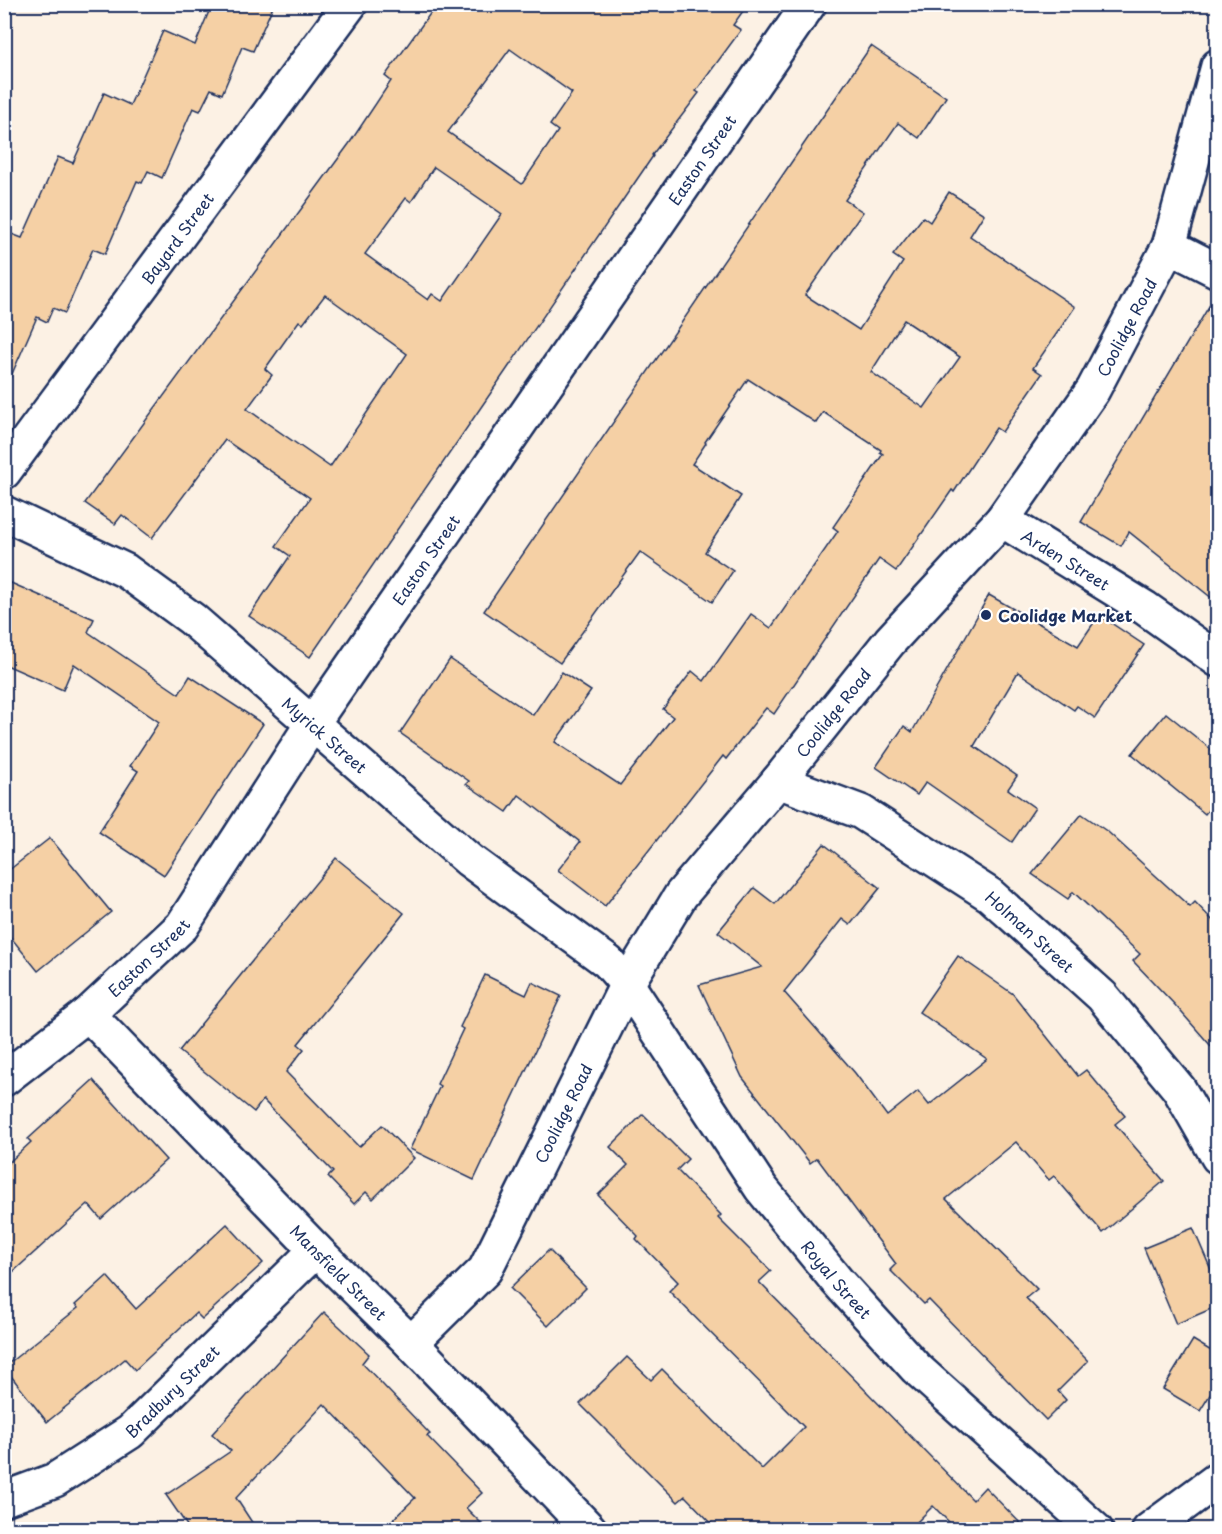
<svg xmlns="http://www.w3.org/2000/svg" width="1222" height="1534" font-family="'Playpen Sans',sans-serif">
	<rect width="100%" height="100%" fill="#fcf1e4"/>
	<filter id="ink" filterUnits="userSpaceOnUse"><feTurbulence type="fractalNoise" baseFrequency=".0167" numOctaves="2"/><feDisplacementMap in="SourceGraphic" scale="12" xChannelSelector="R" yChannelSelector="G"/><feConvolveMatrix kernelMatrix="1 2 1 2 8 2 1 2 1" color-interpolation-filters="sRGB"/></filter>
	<g filter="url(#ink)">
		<g fill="#f5d0a5" stroke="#1b2f5e" stroke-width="1.5" fill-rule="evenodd">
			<path d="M 212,4 L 274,4 L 253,51 L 242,47 L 222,94 L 211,89 L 200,111 L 193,108 L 162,178 L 148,171 L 142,183 L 137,181 L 105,254 L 93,249 L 65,313 L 53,308 L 47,322 L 37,317 L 4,392 L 4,231 L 22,238 L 58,157 L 73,163 L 104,93 L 130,105 L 163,31 L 195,45 Z"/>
			<path d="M 437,4 L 748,4 L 733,25 L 741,30 L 696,91 L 699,93 L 652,155 L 653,156 L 310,657 L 249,616 L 290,556 L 276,546 L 310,498 L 225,440 L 152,538 L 122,515 L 115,524 L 85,503 L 349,144 L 391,81 L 385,76 ZM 510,49 L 572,93 L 550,125 L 558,131 L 522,184 L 448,132 ZM 434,167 L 502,214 L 442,301 L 432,294 L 428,300 L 365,254 L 406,198 L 411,202 ZM 325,295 L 407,354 L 330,467 L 247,409 L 272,375 L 265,369 L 299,321 L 303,324 Z"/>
			<path d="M 871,46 L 946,97 L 919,138 L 898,123 L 845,200 L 863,212 L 805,295 L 859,330 L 903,262 L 893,255 L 923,217 L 930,222 L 949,192 L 984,214 L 970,236 L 1075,307 L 1033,368 L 1042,374 L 1002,432 L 996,428 L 954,492 L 952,490 L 896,571 L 879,559 L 774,714 L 766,708 L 726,759 L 723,756 L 605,906 L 558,870 L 580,842 L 519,795 L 507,812 L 466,784 L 469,781 L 400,733 L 450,659 L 533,715 L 562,672 L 591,691 L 555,742 L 620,785 L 673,717 L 663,709 L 692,671 L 704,681 L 751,614 L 771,628 L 838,531 L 833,527 L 883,454 L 880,452 L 881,450 L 823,412 L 816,423 L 748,379 L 705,442 L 706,443 L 692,464 L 741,496 L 705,552 L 733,571 L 712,602 L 640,552 L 560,663 L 484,611 ZM 904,320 L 960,357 L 924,408 L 871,372 Z"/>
			<path d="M 1218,291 L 1218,603 L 1129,532 L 1121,546 L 1081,522 Z"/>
			<path d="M 4,580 L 94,619 L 88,632 L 179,694 L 190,676 L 263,724 L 164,875 L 99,832 L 138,771 L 130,766 L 159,722 L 74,664 L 63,690 L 4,664 Z"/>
			<path d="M 989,595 L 1078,646 L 1099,615 L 1144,645 L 1095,718 L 1077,706 L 1074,710 L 1018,672 L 974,746 L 1017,776 L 1008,789 L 1035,808 L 1012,842 L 926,782 L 917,795 L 876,767 L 904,726 L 912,732 Z"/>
			<path d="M 1166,713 L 1218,755 L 1218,798 L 1205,814 L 1132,754 Z"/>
			<path d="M 1082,814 L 1108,832 L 1190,907 L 1195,902 L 1218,926 L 1218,1054 L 1175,1005 L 1133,961 L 1140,954 L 1073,892 L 1068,899 L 1032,874 Z"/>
			<path d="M 50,838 L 111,912 L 38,971 L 4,929 L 4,874 Z"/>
			<path d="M 824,844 L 880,888 L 850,925 L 842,919 L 784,992 L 855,1073 L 887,1116 L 918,1091 L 929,1105 L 987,1059 L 919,1012 L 958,956 L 1013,994 L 1078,1076 L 1086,1070 L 1125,1116 L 1115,1124 L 1164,1181 L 1103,1233 L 1054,1176 L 1049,1180 L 1016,1142 L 946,1199 L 1037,1289 L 1026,1298 L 1088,1361 L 1058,1391 L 1066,1400 L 1046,1420 L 929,1300 L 924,1304 L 890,1270 L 896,1264 L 817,1158 L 810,1163 L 742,1077 L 699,985 L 762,967 L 718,932 L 754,888 L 775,904 Z"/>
			<path d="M 336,858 L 404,913 L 298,1044 L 304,1049 L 286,1072 L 359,1147 L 382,1125 L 414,1158 L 373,1199 L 366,1192 L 354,1204 L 328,1177 L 333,1172 L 263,1100 L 254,1112 L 179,1051 Z"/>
			<path d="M 485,975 L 526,995 L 532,982 L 561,996 L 474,1180 L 410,1149 L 440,1086 L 437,1084 L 463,1029 L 460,1027 Z"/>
			<path d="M 93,1080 L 166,1160 L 101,1219 L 88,1204 L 4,1280 L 4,1167 L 31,1142 L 28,1139 Z"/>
			<path d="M 643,1114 L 688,1159 L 677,1170 L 721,1215 L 718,1218 L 771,1271 L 759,1282 L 973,1500 L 985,1487 L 1027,1530 L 943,1530 L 950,1523 L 933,1506 L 909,1530 L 718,1530 L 685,1496 L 678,1502 L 580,1404 L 627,1357 L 651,1380 L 662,1369 L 762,1469 L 804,1427 L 669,1291 L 678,1282 L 636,1239 L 638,1236 L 598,1195 L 628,1165 L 610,1147 Z"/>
			<path d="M 227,1224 L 263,1263 L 202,1319 L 196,1313 L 135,1370 L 125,1359 L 47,1422 L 4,1367 L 78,1308 L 75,1305 L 107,1276 L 136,1309 Z"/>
			<path d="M 1193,1228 L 1218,1286 L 1218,1306 L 1176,1324 L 1144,1248 Z"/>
			<path d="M 549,1250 L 586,1288 L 548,1326 L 510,1288 Z"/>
			<path d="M 324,1312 L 369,1354 L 362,1363 L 430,1434 L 427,1436 L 482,1493 L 466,1508 L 488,1530 L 382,1530 L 415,1498 L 324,1404 L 236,1498 L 257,1530 L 190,1530 L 166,1495 L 231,1451 L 212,1434 Z"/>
			<path d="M 1193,1340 L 1218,1355 L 1218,1382 L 1200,1411 L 1163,1389 Z"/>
		</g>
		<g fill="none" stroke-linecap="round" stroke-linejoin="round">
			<g stroke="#1b2f5e" stroke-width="38">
				<g id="minor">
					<path d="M 1169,246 L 1218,271"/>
					<path id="s1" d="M 4,472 L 350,4"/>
					<path id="s2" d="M 4,513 L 126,571 L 192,619 L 469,860 L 608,962 L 627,984 L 761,1188 L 837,1281 L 916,1368 L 1096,1530"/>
					<path id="s3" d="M 1002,520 L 1145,608 L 1218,660"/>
					<path id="s4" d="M 778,781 L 861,812 L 990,895 L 1102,996 L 1179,1089 L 1218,1157"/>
					<path id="s5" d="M 88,1014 L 316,1250 L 411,1343 L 590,1530"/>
					<path id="s6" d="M 4,1079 L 88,1014 L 182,926 L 312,724 L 809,4"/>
					<path id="s7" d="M 411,1343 L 485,1270 L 627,984 L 681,895 L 778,781 L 890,641 L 1002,520 L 1093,390 L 1169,246 L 1218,66"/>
					<path id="s8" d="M 4,1499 L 55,1480 L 130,1432 L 316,1250"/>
					<path d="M 1149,1530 L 1218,1479"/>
				</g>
			</g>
			<use href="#minor" stroke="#fff" stroke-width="33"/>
		</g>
	</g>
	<circle fill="#1b2f5e" stroke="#fff" stroke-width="2" cx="986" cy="615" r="6"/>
	<g text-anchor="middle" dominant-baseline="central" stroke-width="4.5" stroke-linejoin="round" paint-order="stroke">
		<g font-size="16" fill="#1b2f5e" stroke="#fff">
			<text stroke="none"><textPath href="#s6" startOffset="1161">Easton Street</textPath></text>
			<text stroke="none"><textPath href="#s1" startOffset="291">Bayard Street</textPath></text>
			<text stroke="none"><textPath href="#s7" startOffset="1251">Coolidge Road</textPath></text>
			<text stroke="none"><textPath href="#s3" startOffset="75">Arden Street</textPath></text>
			<text stroke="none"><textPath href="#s6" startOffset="675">Easton Street</textPath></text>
			<text stroke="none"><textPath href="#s7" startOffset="765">Coolidge Road</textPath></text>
			<text stroke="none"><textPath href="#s2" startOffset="393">Myrick Street</textPath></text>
			<text stroke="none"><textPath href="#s4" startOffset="296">Holman Street</textPath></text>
			<text stroke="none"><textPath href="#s6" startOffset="189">Easton Street</textPath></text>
			<text stroke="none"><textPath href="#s7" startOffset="279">Coolidge Road</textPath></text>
			<text stroke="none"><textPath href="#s5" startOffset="360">Mansfield Street</textPath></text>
			<text stroke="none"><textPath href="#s2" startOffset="1148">Royal Street</textPath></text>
			<text stroke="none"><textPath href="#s8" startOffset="202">Bradbury Street</textPath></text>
		</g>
		<g font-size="16" font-weight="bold" fill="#1b2f5e" stroke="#fff" text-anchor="start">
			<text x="998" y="615">Coolidge Market</text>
		</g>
	</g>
	<rect width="1222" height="1534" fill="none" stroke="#fff" stroke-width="24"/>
	<rect x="12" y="12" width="1198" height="1510" fill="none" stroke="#1b2f5e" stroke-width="2" filter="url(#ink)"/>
</svg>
